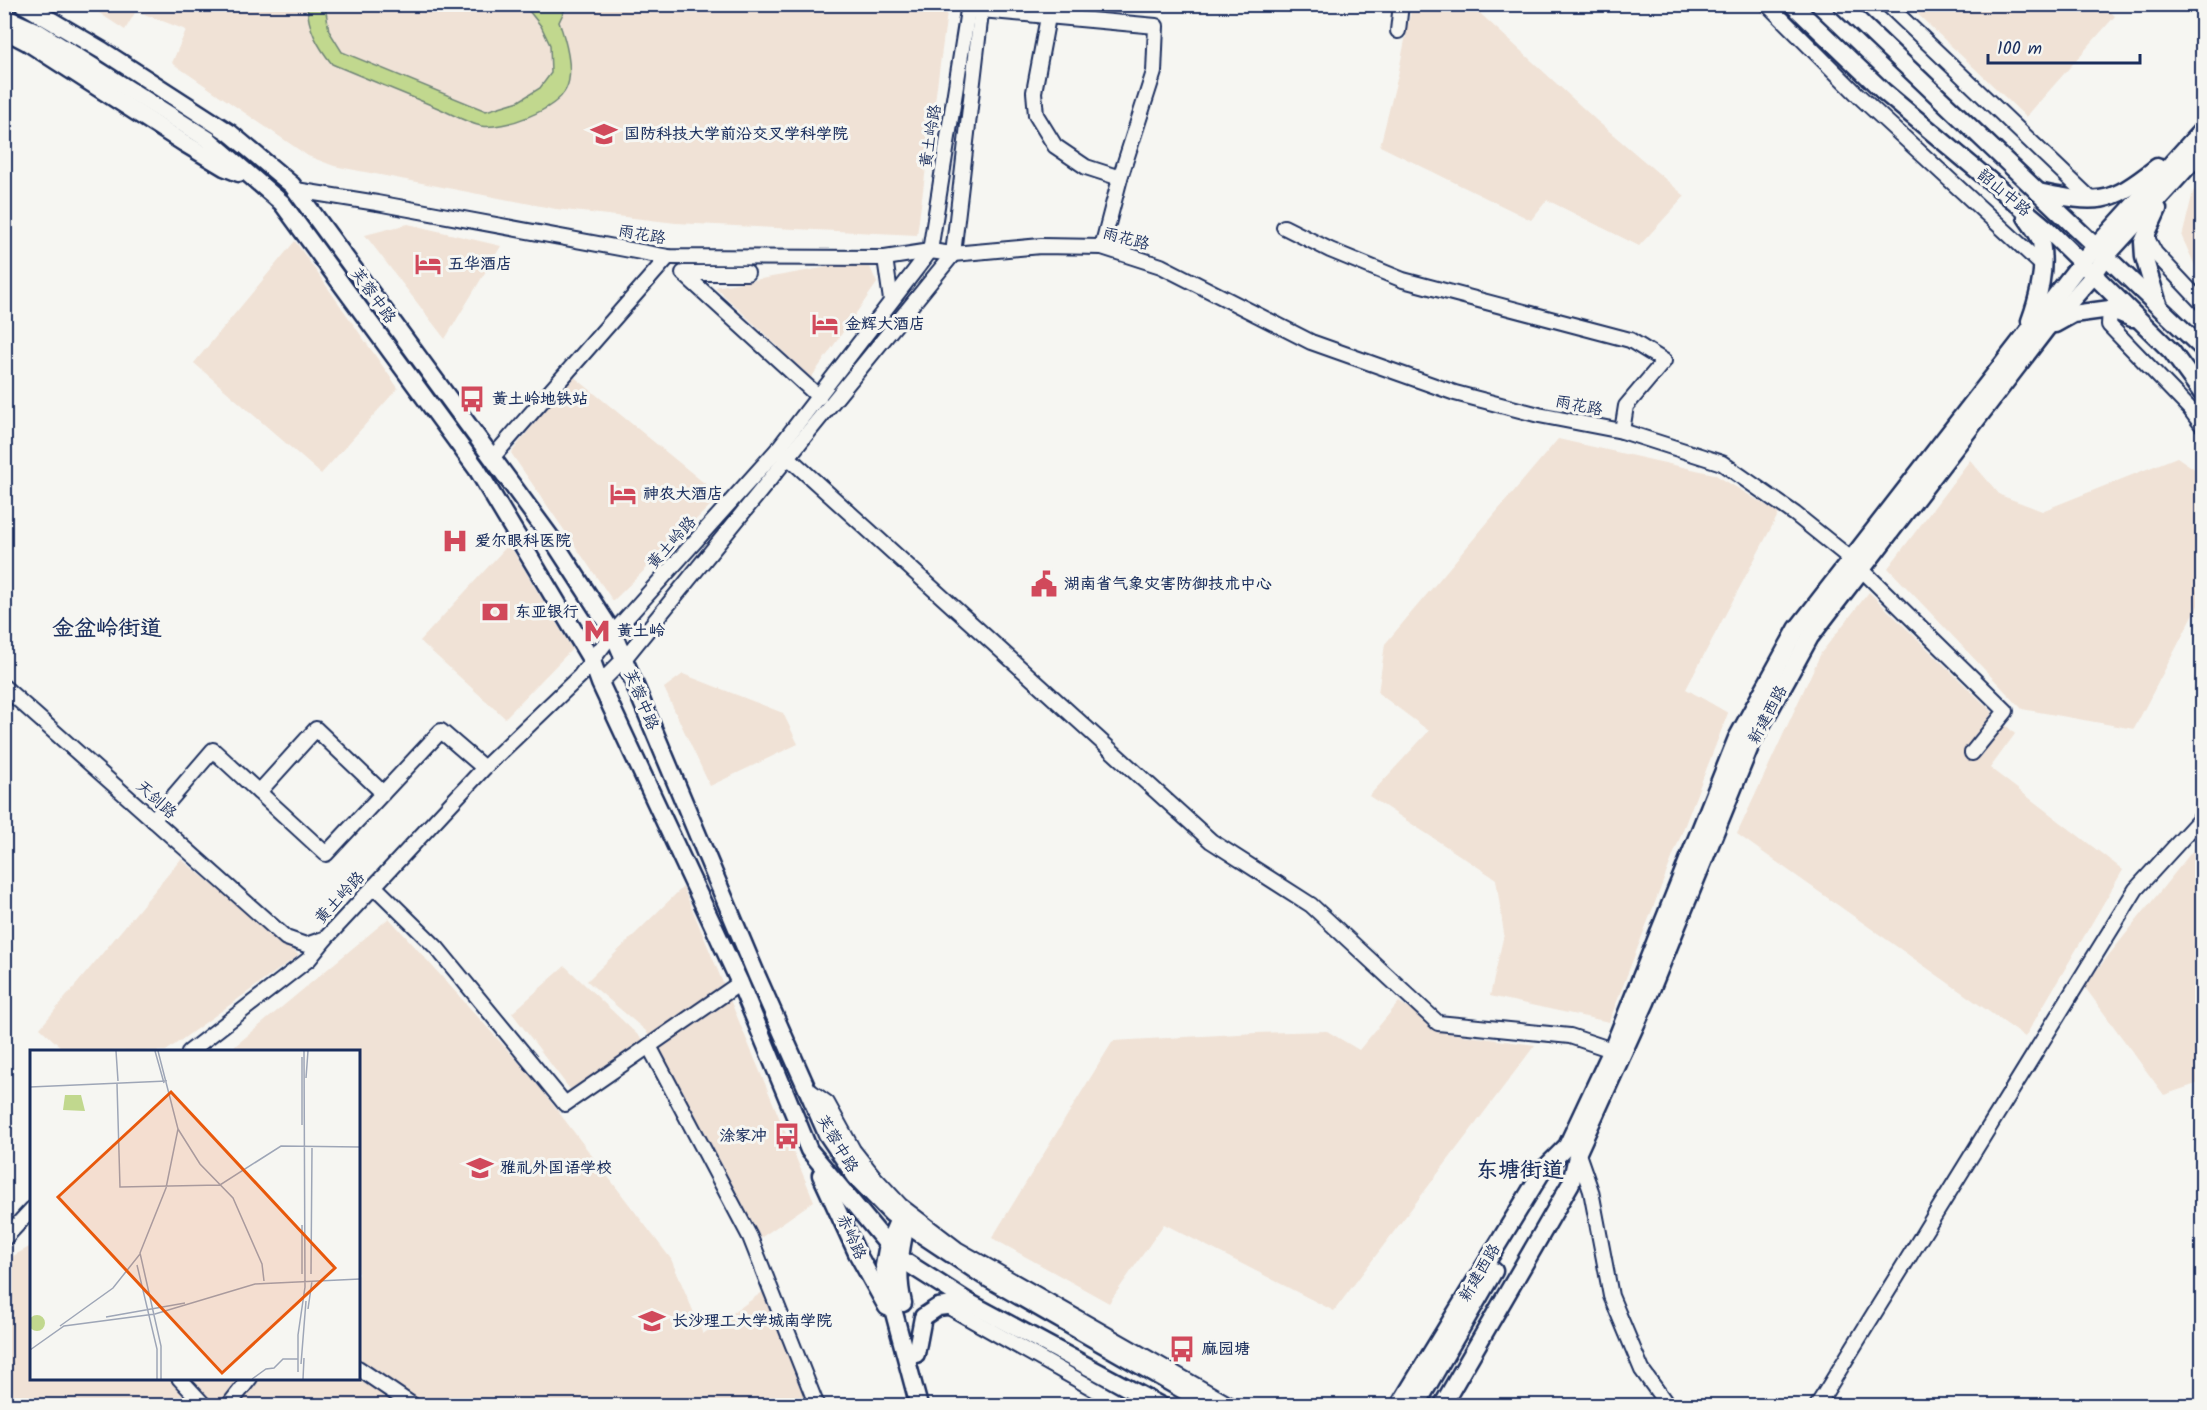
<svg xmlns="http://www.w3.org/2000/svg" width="2207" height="1410" font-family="Kalam,'LXGW WenKai TC',sans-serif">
	<rect width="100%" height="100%" fill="#f6f6f2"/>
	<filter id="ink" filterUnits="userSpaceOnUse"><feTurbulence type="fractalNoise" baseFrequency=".0167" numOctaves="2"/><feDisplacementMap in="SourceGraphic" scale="12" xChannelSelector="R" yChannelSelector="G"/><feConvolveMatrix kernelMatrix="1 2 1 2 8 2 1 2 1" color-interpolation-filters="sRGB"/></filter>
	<g filter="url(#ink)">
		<g fill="#f0e2d6">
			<path d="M 87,5 L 948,5 L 917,235 L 676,223 L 556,209 L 334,166 L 308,156 L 172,63 L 186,30 L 136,11 L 125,30 Z"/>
			<path d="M 1412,5 L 1471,5 L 1596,120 L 1685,196 L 1639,246 L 1547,200 L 1531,220 L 1380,146 L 1398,75 Z"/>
			<path d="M 1908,5 L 2102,5 L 2115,16 L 2026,117 Z"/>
			<path d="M 2202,181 L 2202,281 L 2182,237 L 2193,192 Z"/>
			<path d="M 408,224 L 501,246 L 445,339 L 365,235 Z"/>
			<path d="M 295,241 L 398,388 L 321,474 L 194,363 Z"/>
			<path d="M 867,260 L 877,283 L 811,378 L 715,287 Z"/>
			<path d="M 572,375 L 720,496 L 613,601 L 511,453 Z"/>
			<path d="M 1558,439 L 1714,474 L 1779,513 L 1686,689 L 1728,713 L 1609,1022 L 1490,996 L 1504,934 L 1496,879 L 1369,796 L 1429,731 L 1378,693 L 1385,644 Z"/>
			<path d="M 2177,457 L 2202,474 L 2202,598 L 2134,729 L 2022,709 L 1888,568 L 1970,460 L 2000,495 L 2042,511 Z"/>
			<path d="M 509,544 L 572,649 L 505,718 L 420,641 Z"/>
			<path d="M 1869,592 L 2015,734 L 1990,768 L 2123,870 L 2025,1037 L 1737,834 L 1821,653 Z"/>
			<path d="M 683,674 L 783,713 L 798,744 L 710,786 L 664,688 Z"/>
			<path d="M 2202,839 L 2202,1082 L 2164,1095 L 2084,986 Z"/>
			<path d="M 181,859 L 299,955 L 166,1051 L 65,1051 L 40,1028 Z"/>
			<path d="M 683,887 L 814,1201 L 759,1239 L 646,1031 L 587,981 Z"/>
			<path d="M 389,918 L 531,1076 L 671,1259 L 703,1334 L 771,1286 L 820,1405 L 5,1405 L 4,1261 L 31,1246 L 32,1378 L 358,1378 L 358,1052 L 229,1051 Z"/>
			<path d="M 565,966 L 643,1040 L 572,1092 L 512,1013 Z"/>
			<path d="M 1399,1002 L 1447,1033 L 1535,1045 L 1334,1311 L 1164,1224 L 1109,1303 L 992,1238 L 1113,1041 L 1256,1033 L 1327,1031 L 1359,1050 Z"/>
		</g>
		<path fill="#c1d88e" stroke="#6e8476" stroke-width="1.5" d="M 307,5 L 325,5 L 329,31 L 342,52 L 486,111 L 519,101 L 540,88 L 551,73 L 550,45 L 541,26 L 529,11 L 513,5 L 567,5 L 559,22 C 565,38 575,72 566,89 C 556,110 503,130 481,126 C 467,123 452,114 438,108 C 403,93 367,79 332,64 C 317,45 308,29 307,5 Z"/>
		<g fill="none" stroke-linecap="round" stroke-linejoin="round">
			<g stroke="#1b2f5e" stroke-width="18">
				<g id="minor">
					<path d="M 1767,4 L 1860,97 L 2042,265"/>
					<path d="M 1887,4 L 2092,200"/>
					<path d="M 981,10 L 1156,26 L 1154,72 L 1120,178 L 1102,247"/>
					<path d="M 1048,17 L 1034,92 L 1036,115 L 1055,146 L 1086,167 L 1120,178"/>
					<path d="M 1398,31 L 1401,4"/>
					<path d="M 296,190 L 377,203 L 668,257 L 885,258 L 930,251 L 953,254 L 1041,246 L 1102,247 L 1161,266 L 1311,342 L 1455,393 L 1539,415 L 1622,431 L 1722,463 L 1795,514 L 1851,559 L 2006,711 L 1972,753"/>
					<path d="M 1284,227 L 1330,250 L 1403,280 L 1630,340 L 1664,361 L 1626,406 L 1622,431"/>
					<path d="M 2148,230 L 2148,240 L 2155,253 L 2202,303"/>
					<path d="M 885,258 L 891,300"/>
					<path d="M 747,273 L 683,273 L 819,397"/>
					<path d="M 2110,309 L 2109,325 L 2190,409 L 2202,425"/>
					<path d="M 777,450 L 788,457 L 1211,841 L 1311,905 L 1438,1023 L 1570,1036 L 1612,1050"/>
					<path d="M 492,458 L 668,257"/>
					<path d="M 600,683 L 624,659 L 953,254 L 982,4"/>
					<path d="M 4,687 L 286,938 L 306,945 L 326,938 L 484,768 L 580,676 L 613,633 L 777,450 L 930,251 L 969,4"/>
					<path d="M 259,792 L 316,729 L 383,793"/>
					<path d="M 153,820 L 213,750 L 326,854 L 441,731 L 484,768"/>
					<path d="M 374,886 L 437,948 L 565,1104 L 740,983"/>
					<path d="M 649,1046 L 750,1237 L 817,1406"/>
					<path d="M 189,1052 L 309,959 L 326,938"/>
					<path d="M 806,1088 L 827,1103 L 853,1150 L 875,1178 L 901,1206 L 957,1249 L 1232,1406"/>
					<path d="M 1577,1151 L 1591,1191 L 1611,1296 L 1642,1370 L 1668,1406"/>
					<path d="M 4,1239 L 32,1209"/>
					<path d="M 947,1306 L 1124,1406"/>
					<path d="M 358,1368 L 414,1406"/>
					<path d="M 179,1378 L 205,1406"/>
					<path d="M 228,1406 L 250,1378"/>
					<path d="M 1817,1406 L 2136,889 L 2202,817"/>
				</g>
			</g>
			<g stroke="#1b2f5e" stroke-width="21">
				<g id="major">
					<path d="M 23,4 L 103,51 L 230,133 L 292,185 L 554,542 L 613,633 L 757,976 L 827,1134 L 856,1177 L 891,1213 L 906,1224 L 984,1276 L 1211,1406"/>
					<path d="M 1792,4 L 1883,91 L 2046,228 L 2172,352 L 2202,393"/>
					<path d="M 1841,4 L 2202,348"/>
					<path d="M 4,17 L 38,32 L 209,140 L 282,203 L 477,469 L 592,661 L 600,683 L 740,983 L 809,1150 L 898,1257 L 970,1303 L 1161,1406"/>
					<path d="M 4,30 L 27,42 L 184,143 L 224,167 L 239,173"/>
					<path d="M 2038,192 C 2098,204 2108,206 2157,167"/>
					<path d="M 2026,217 C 2031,225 2039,234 2041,242 C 2046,269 2039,296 2030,321"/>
					<path d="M 2158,304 L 2144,257 L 2143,242 L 2158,209"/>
					<path d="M 2055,324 L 2073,314 L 2110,309 L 2132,318"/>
					<path d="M 821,1175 L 857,1253 L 887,1307"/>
					<path d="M 899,1219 L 888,1244 L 884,1266 L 889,1294 L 919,1406"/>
					<path d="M 903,1303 C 896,1275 900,1252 906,1224"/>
					<path d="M 916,1354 L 923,1317 L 938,1307 L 970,1303"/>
					<path d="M 1399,1406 L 1543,1170 L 1567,1146 L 1612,1050 L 1737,738 L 1797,629 L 2081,263 L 2202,130"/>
					<path d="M 1416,1406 L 1494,1271"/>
					<path d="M 1442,1406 L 1571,1183 L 1578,1152 L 1646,1002 L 1751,744 L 1810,637 L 2046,329 L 2093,276 L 2106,256 L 2202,151"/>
				</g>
			</g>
			<use href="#minor" stroke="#f6f6f2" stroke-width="14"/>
			<use href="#major" stroke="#f6f6f2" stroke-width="16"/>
		</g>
	</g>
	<defs>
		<g id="university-bare" transform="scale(2.07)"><path d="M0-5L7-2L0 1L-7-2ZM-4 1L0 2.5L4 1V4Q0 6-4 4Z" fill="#d1495b" stroke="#f6f6f2" stroke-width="2.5" paint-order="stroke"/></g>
		<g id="hotel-bare" transform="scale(2.07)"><path d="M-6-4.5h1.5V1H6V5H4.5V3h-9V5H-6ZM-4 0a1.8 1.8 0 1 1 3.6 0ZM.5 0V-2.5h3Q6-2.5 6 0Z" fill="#d1495b" stroke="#f6f6f2" stroke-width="2.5" paint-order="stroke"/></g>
		<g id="bus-bare" transform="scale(2.07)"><path d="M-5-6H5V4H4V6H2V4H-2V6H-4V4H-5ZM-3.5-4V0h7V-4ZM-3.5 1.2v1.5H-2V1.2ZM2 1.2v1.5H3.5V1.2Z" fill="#d1495b" stroke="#f6f6f2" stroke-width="2.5" paint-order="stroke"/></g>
		<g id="hospital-bare" transform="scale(2.07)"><path d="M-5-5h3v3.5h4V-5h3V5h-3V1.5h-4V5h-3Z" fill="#d1495b" stroke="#f6f6f2" stroke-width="2.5" paint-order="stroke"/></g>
		<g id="civic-bare" transform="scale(2.07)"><path d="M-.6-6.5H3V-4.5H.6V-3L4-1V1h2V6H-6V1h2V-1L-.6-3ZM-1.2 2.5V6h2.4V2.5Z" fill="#d1495b" stroke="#f6f6f2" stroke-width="2.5" paint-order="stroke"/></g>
		<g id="bank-bare" transform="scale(2.07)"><path d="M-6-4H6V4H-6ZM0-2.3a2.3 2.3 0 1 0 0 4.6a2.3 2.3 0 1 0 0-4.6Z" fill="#d1495b" stroke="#f6f6f2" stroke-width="2.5" paint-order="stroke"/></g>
		<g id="metro-bare" transform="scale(2.07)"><path d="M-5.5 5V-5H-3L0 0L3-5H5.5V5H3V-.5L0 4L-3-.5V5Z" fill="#d1495b" stroke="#f6f6f2" stroke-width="2.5" paint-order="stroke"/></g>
		<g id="school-bare" transform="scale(2.07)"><path d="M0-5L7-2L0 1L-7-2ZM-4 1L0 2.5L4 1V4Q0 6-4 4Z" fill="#d1495b" stroke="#f6f6f2" stroke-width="2.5" paint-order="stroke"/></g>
	</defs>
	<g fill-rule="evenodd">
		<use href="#university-bare" x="604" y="134"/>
		<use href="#hotel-bare" x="428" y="264"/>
		<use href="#hotel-bare" x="825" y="324"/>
		<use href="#bus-bare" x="472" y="399"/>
		<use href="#hotel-bare" x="623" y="494"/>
		<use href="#hospital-bare" x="455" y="541"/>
		<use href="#civic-bare" x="1044" y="584"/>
		<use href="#bank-bare" x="495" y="612"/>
		<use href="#metro-bare" x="597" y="631"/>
		<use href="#bus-bare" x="787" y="1136"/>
		<use href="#school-bare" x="480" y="1168"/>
		<use href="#university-bare" x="652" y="1321"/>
		<use href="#bus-bare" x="1182" y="1349"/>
	</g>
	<g text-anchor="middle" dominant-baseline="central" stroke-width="6" stroke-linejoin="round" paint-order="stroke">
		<g font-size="16" font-weight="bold" fill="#1b2f5e" stroke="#f6f6f2" text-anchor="start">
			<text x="624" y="134">国防科技大学前沿交叉学科学院</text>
			<text x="448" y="264">五华酒店</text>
			<text x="845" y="324">金辉大酒店</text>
			<text x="492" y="399">黄土岭地铁站</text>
			<text x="643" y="494">神农大酒店</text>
			<text x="475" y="541">爱尔眼科医院</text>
			<text x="1064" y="584">湖南省气象灾害防御技术中心</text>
			<text x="515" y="612">东亚银行</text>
			<text x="617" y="631">黄土岭</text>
			<text x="767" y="1136" text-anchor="end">涂家冲</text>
			<text x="500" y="1168">雅礼外国语学校</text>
			<text x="672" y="1321">长沙理工大学城南学院</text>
			<text x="1202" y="1349">麻园塘</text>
		</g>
		<g font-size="16" fill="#1b2f5e" stroke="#f6f6f2">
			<text transform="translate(931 136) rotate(-81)">黄土岭路</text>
			<text transform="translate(2004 193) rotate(40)">韶山中路</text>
			<text transform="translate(642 235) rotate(10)">雨花路</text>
			<text transform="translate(1126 239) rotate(15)">雨花路</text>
			<text transform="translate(373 296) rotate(54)">芙蓉中路</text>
			<text transform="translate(1579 406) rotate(11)">雨花路</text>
			<text transform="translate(672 543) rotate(-48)">黄土岭路</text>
			<text transform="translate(641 700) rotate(67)">芙蓉中路</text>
			<text transform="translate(1768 715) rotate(-62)">新建西路</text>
			<text transform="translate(156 800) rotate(42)">天剑路</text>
			<text transform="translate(340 898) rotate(-47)">黄土岭路</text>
			<text transform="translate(837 1144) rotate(59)">芙蓉中路</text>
			<text transform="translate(851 1237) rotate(65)">赤岭路</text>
			<text transform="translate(1480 1273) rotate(-59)">新建西路</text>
		</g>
		<g font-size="22" font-weight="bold" fill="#1b2f5e" stroke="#f6f6f2">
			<text x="107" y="629">金盆岭街道</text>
			<text x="1520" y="1171">东塘街道</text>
		</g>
	</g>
	<g transform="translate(30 1050)">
		<rect width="330" height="330" fill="#f6f6f2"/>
		<path d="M 35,45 L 51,45 L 55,61 L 33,60 ZM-1 273a8 8 0 1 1 16 0a8 8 0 1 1-16 0Z" fill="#c1d88e"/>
		<path fill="none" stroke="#9ea6b7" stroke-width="1.5" d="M 86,1 L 88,31M 125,1 L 134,33M 128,1 L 148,79 L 136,138 L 110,203 L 131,296 L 131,329M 272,7 L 272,75M 276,28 L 278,1M 87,34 L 90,137 L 190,135 L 251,96 L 330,97M 0,37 L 137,31M 148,79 L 170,114 L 203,148 L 232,214 L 234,231M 107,215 L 127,299 L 127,329M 272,224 L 272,175M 281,224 L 282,98M 278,259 L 282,231M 76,267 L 155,253M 30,276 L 83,238 L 110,204M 0,300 L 34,276 L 125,264 L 225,234 L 330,229M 271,314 L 276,251M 268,322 L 268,285 L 275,237 L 274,1M 222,329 L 236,319 L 244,318 L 253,309 L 268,309M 273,329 L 274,308"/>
		<path fill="#e8590c" fill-opacity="0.15" stroke="#e8590c" stroke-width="3" d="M 141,42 L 305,218 L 192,323 L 28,147 Z"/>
		<rect width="330" height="330" fill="none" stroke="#1b2f5e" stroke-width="3"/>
	</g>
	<rect width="2207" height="1410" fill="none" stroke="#f6f6f2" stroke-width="24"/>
	<rect x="12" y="12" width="2183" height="1386" fill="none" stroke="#1b2f5e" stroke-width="2" filter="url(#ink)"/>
	<path d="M1988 54v9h152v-9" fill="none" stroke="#1b2f5e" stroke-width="3"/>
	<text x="1997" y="54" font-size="18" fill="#1b2f5e" stroke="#f6f6f2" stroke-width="4.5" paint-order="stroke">100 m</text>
</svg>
